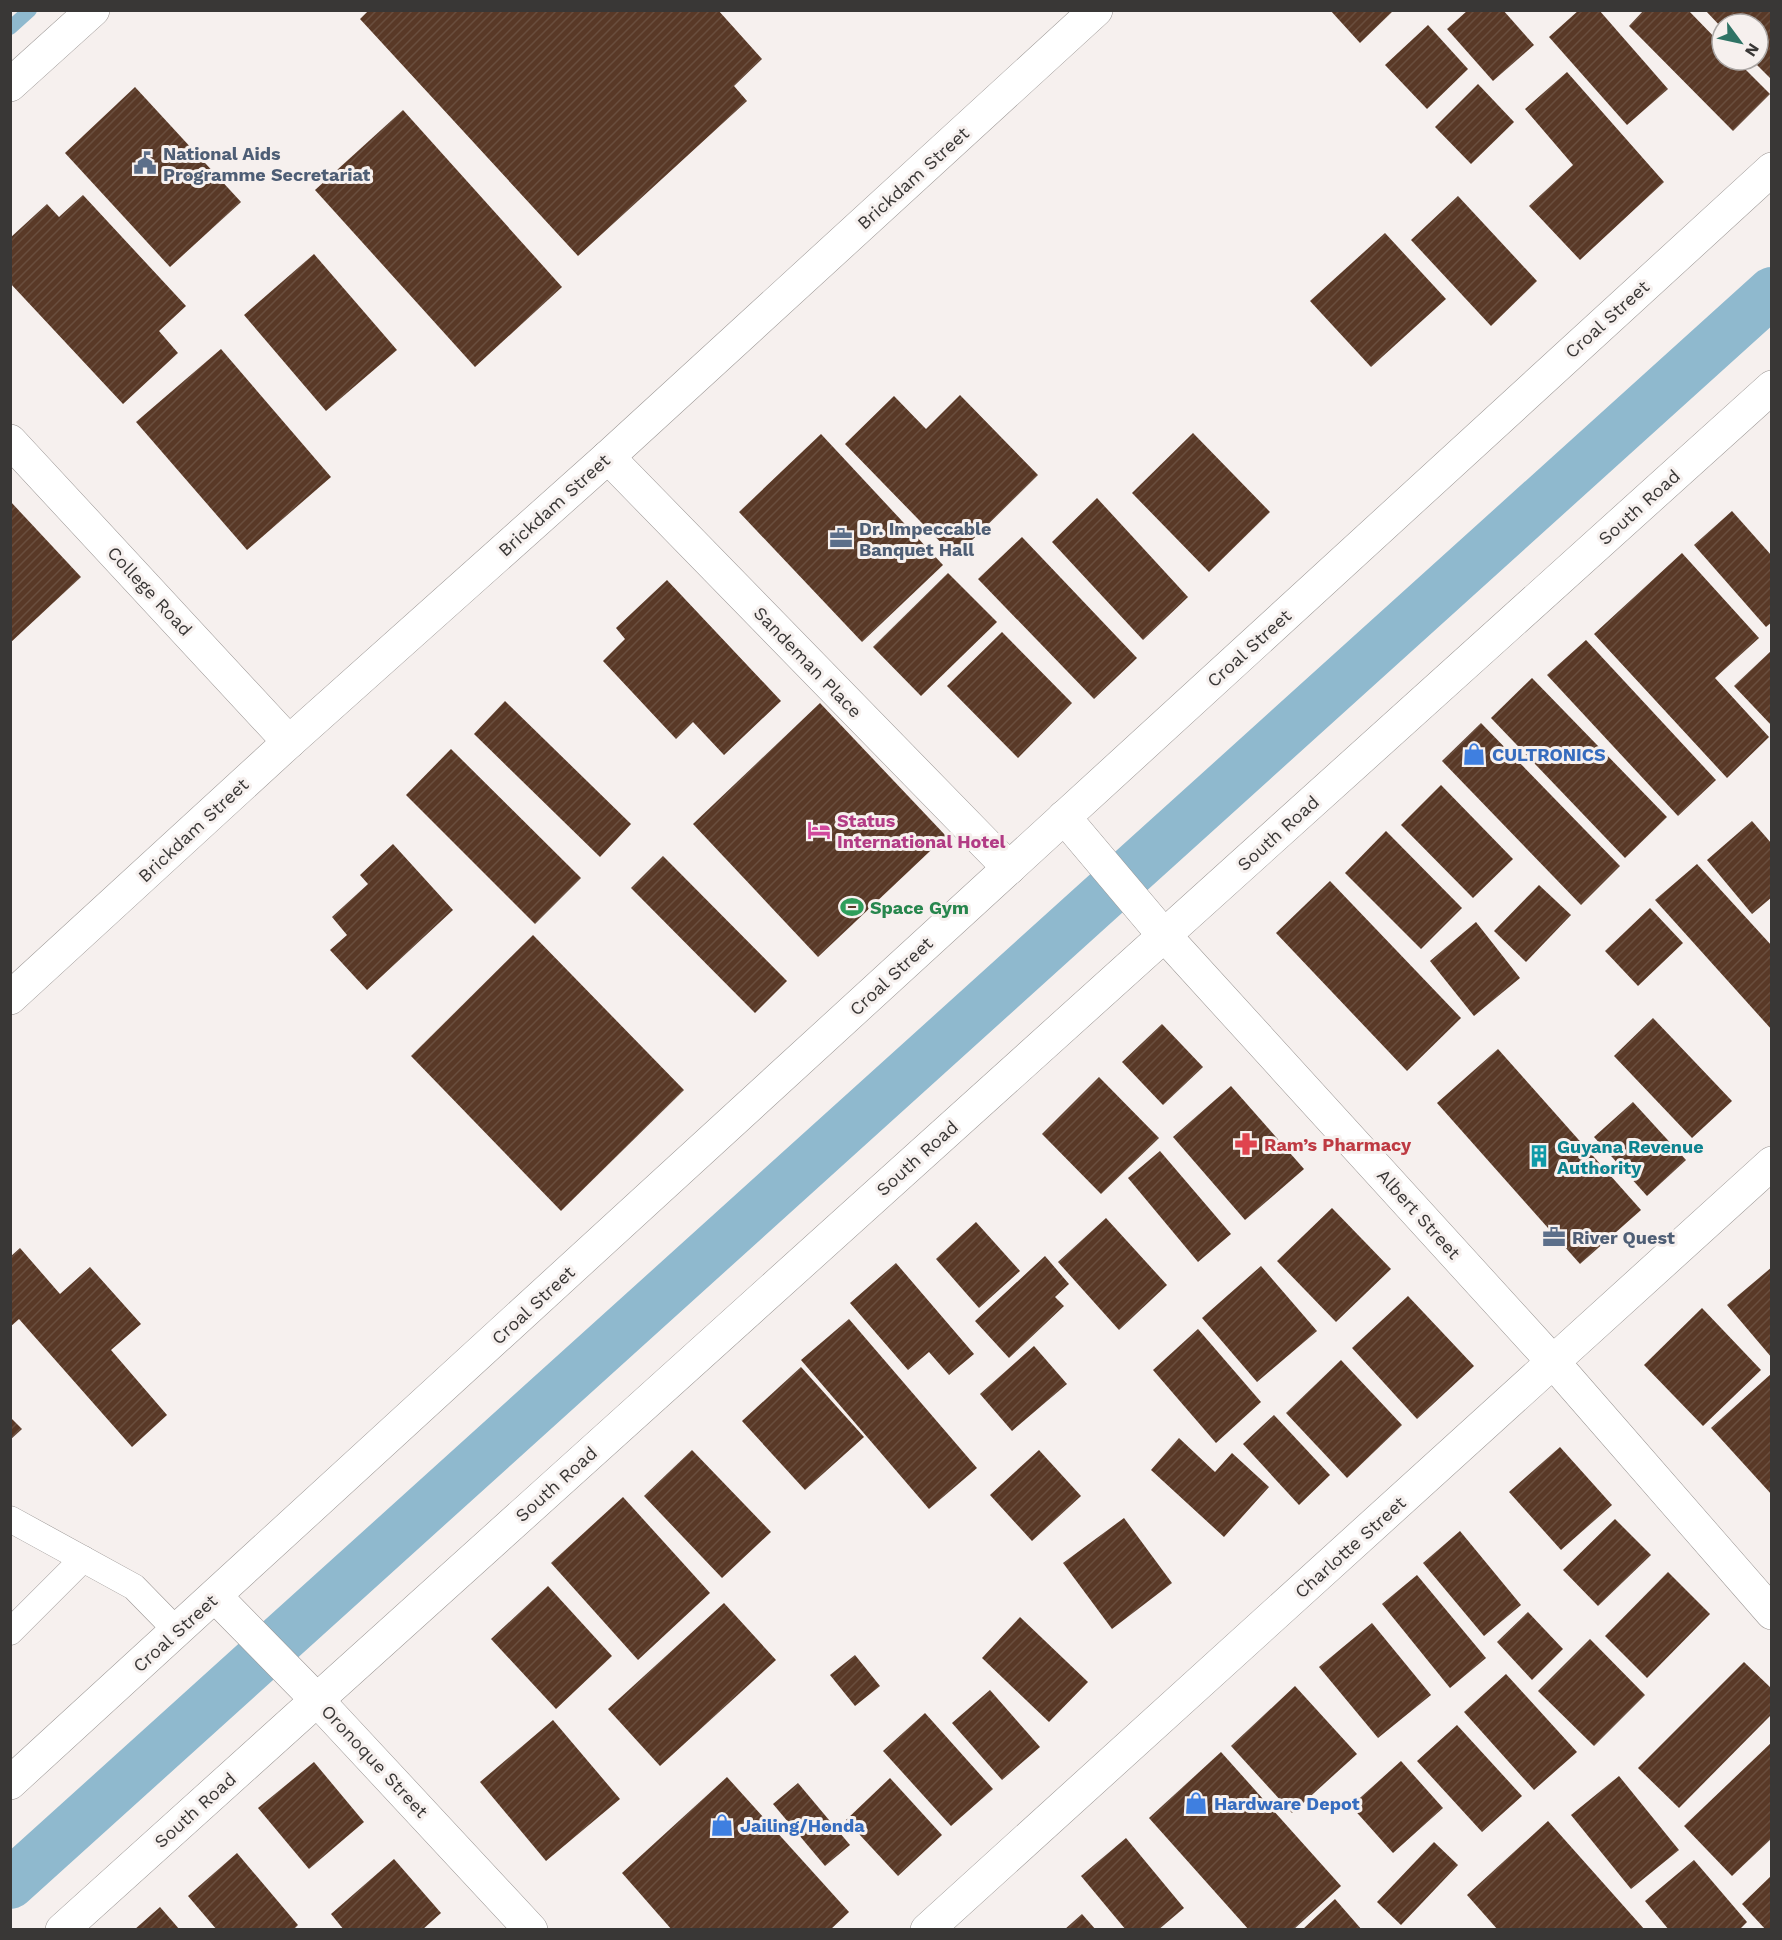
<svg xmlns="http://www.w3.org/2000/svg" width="1782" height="1940" font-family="'Work Sans',sans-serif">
	<defs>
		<pattern id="building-hatch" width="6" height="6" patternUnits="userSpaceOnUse" patternTransform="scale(1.5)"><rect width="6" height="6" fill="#593927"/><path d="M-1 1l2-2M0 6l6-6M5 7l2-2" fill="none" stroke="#694e3e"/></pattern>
	</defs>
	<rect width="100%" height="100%" fill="#f6f0ee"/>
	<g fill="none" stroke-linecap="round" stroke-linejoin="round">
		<path stroke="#8fb9ce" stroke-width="14" d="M 10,28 L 30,10"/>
		<path stroke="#8fb9ce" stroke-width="50" d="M 10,1884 L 1772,292"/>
	</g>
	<g fill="url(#building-hatch)">
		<path d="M 369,10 L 718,10 L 762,59 L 734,86 L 747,101 L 578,256 L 360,19 Z"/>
		<path d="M 1330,10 L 1394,10 L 1360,43 Z"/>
		<path d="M 1468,10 L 1503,10 L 1534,45 L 1493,81 L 1447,29 Z"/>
		<path d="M 1579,10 L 1599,10 L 1668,89 L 1627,125 L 1549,37 Z"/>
		<path d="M 1644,10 L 1688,10 L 1722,45 L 1722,60 L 1736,60 L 1770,94 L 1733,131 L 1629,26 Z"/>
		<path d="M 1705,10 L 1772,10 L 1772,80 L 1752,60 L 1758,60 L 1758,24 L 1722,24 L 1722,28 Z"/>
		<path d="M 1428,25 L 1468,69 L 1427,109 L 1385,65 Z"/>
		<path d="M 1567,72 L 1664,182 L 1580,260 L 1529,206 L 1573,165 L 1525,109 Z"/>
		<path d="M 1478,84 L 1514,122 L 1471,164 L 1435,127 Z"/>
		<path d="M 135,87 L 241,202 L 170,267 L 65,153 Z"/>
		<path d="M 403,110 L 562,287 L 475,367 L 315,190 Z"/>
		<path d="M 83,195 L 186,306 L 159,331 L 178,353 L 123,404 L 10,283 L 10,238 L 47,204 L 59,217 Z"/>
		<path d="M 1458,196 L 1537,281 L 1491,326 L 1411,240 Z"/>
		<path d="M 1385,233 L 1446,299 L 1371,367 L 1310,301 Z"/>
		<path d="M 314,254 L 397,350 L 326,411 L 244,315 Z"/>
		<path d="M 221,349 L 331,477 L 247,550 L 136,422 Z"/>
		<path d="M 960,395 L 1038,475 L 955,557 L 845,444 L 894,396 L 926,429 Z"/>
		<path d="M 1193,433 L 1270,512 L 1209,572 L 1132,493 Z"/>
		<path d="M 821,434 L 943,565 L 862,642 L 739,512 Z"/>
		<path d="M 1097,498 L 1188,597 L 1143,640 L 1052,542 Z"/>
		<path d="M 10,501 L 81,577 L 10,643 Z"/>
		<path d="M 1732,511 L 1772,556 L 1772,622 L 1766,627 L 1694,545 Z"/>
		<path d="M 1022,537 L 1137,658 L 1094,699 L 978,579 Z"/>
		<path d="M 1682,553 L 1759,638 L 1715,678 L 1769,737 L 1727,778 L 1594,634 Z"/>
		<path d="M 948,573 L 997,622 L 921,696 L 873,647 Z"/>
		<path d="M 667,580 L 781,701 L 724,755 L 693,722 L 676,739 L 603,661 L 625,639 L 616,628 Z"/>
		<path d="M 1002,632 L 1072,703 L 1018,758 L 947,686 Z"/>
		<path d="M 1586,640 L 1716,780 L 1678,816 L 1547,675 Z"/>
		<path d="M 1772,650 L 1772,726 L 1734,686 Z"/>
		<path d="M 1532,678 L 1667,817 L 1625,858 L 1491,718 Z"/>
		<path d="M 505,701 L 631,824 L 600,857 L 474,734 Z"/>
		<path d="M 820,703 L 946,836 L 818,957 L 693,824 Z"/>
		<path d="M 1481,723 L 1620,866 L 1581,905 L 1442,761 Z"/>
		<path d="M 451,749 L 581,878 L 535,924 L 406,795 Z"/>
		<path d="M 1441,785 L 1513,859 L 1473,898 L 1401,825 Z"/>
		<path d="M 1752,821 L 1772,844 L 1772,897 L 1752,914 L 1707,860 Z"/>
		<path d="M 1386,831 L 1462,908 L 1421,949 L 1345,873 Z"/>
		<path d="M 393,844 L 453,910 L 367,990 L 330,950 L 347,935 L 332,917 L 368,884 L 360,875 Z"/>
		<path d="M 663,856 L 787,981 L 755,1013 L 631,888 Z"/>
		<path d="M 1697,864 L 1772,946 L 1772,1030 L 1655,900 Z"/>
		<path d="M 1330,881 L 1461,1018 L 1407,1071 L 1276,933 Z"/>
		<path d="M 1539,885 L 1571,915 L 1526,962 L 1494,931 Z"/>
		<path d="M 1650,908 L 1683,943 L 1638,986 L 1605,951 Z"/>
		<path d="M 1476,922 L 1520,978 L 1474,1016 L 1430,961 Z"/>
		<path d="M 533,935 L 684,1090 L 561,1211 L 411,1056 Z"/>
		<path d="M 1653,1018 L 1732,1101 L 1692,1138 L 1614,1056 Z"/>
		<path d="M 1162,1024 L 1203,1067 L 1163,1105 L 1122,1062 Z"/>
		<path d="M 1498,1049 L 1641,1210 L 1580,1264 L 1437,1103 Z"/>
		<path d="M 1099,1077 L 1159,1138 L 1101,1194 L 1042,1134 Z"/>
		<path d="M 1231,1086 L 1304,1169 L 1245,1220 L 1173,1137 Z"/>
		<path d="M 1633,1102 L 1686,1160 L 1647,1196 L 1594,1137 Z"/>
		<path d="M 1160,1151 L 1231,1234 L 1198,1262 L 1128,1178 Z"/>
		<path d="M 1332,1208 L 1391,1269 L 1336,1322 L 1277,1261 Z"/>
		<path d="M 1106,1218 L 1167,1285 L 1119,1330 L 1058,1262 Z"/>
		<path d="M 976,1222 L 1020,1271 L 979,1308 L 936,1259 Z"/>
		<path d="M 20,1248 L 60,1294 L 90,1267 L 141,1324 L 111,1350 L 167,1415 L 132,1447 L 19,1319 L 10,1327 L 10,1257 Z"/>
		<path d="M 1045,1256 L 1069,1284 L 1055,1297 L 1064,1306 L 1009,1358 L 975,1321 Z"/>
		<path d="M 896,1263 L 974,1354 L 949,1375 L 929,1352 L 908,1370 L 850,1303 Z"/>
		<path d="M 1261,1266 L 1317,1331 L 1257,1382 L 1202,1318 Z"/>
		<path d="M 1772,1267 L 1772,1358 L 1727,1305 Z"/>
		<path d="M 1408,1296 L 1474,1366 L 1417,1419 L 1352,1348 Z"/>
		<path d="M 1702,1308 L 1761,1370 L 1703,1426 L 1644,1365 Z"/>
		<path d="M 849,1319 L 977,1468 L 929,1509 L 801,1360 Z"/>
		<path d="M 1198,1329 L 1261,1402 L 1216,1443 L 1153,1370 Z"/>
		<path d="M 1034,1346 L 1067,1384 L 1012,1431 L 980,1394 Z"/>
		<path d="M 1341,1360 L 1402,1425 L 1347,1478 L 1286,1413 Z"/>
		<path d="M 801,1367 L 864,1437 L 805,1490 L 742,1421 Z"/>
		<path d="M 1772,1373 L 1772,1495 L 1711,1428 Z"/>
		<path d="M 1274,1415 L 1330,1475 L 1299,1505 L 1243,1444 Z"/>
		<path d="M 10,1417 L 22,1429 L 10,1440 Z"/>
		<path d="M 1179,1438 L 1215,1472 L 1232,1453 L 1269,1487 L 1224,1537 L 1151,1470 Z"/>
		<path d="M 1560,1447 L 1612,1505 L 1561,1550 L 1509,1492 Z"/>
		<path d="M 692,1450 L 771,1532 L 722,1578 L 644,1496 Z"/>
		<path d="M 1039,1450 L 1081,1496 L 1032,1541 L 990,1495 Z"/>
		<path d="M 623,1497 L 710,1593 L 638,1660 L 551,1563 Z"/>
		<path d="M 1124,1518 L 1172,1583 L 1112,1629 L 1063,1563 Z"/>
		<path d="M 1615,1519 L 1651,1555 L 1598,1606 L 1563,1570 Z"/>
		<path d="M 1460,1531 L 1521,1605 L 1484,1636 L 1423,1563 Z"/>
		<path d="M 1668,1572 L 1710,1614 L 1647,1678 L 1605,1636 Z"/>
		<path d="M 1417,1575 L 1486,1658 L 1450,1688 L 1382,1604 Z"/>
		<path d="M 548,1586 L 612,1656 L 556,1709 L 491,1639 Z"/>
		<path d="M 724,1603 L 776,1660 L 660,1766 L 608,1709 Z"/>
		<path d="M 1528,1612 L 1563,1649 L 1532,1680 L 1497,1642 Z"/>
		<path d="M 1020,1617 L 1088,1682 L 1049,1722 L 982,1658 Z"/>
		<path d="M 1372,1623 L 1431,1695 L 1378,1738 L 1319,1667 Z"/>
		<path d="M 1590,1639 L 1645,1695 L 1594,1746 L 1538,1691 Z"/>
		<path d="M 855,1655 L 880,1686 L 855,1706 L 830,1675 Z"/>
		<path d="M 1744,1662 L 1772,1689 L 1772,1714 L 1679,1808 L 1638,1768 Z"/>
		<path d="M 1506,1674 L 1577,1752 L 1534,1790 L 1464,1712 Z"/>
		<path d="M 1295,1686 L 1357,1754 L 1292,1813 L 1231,1746 Z"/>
		<path d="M 990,1690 L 1040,1747 L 1002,1780 L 952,1723 Z"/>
		<path d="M 925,1713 L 993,1789 L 951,1826 L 883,1751 Z"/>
		<path d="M 553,1720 L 620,1799 L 546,1861 L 480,1782 Z"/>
		<path d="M 1457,1725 L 1522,1796 L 1482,1832 L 1417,1761 Z"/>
		<path d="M 1772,1742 L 1772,1838 L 1732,1876 L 1684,1826 Z"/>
		<path d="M 1221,1752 L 1341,1886 L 1293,1930 L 1249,1930 L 1149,1818 Z"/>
		<path d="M 1401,1761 L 1443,1808 L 1393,1853 L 1351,1806 Z"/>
		<path d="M 314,1762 L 364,1822 L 309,1869 L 258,1808 Z"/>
		<path d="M 1619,1776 L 1679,1850 L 1631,1889 L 1571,1815 Z"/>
		<path d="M 727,1777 L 849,1912 L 830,1930 L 672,1930 L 622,1873 Z"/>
		<path d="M 890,1778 L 942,1835 L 898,1876 L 846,1820 Z"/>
		<path d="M 798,1783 L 850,1845 L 825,1866 L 773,1804 Z"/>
		<path d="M 1548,1821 L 1645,1930 L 1498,1930 L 1467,1895 Z"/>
		<path d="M 1126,1838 L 1184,1908 L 1158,1930 L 1126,1930 L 1081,1876 Z"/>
		<path d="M 1434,1842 L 1458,1865 L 1401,1925 L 1377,1902 Z"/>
		<path d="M 237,1853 L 298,1925 L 293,1930 L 217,1930 L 188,1896 Z"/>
		<path d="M 394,1859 L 441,1913 L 422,1930 L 344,1930 L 331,1914 Z"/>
		<path d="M 1694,1860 L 1747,1922 L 1739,1930 L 1669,1930 L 1645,1901 Z"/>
		<path d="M 1772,1875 L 1772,1930 L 1766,1930 L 1742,1904 Z"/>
		<path d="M 1335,1899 L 1362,1930 L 1302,1930 Z"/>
		<path d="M 160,1907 L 180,1930 L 134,1930 Z"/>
		<path d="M 1082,1914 L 1096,1930 L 1064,1930 Z"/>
	</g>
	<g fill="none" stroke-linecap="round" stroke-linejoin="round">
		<g stroke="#9b9694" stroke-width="27">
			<g id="service">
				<path d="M 10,1519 L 134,1587 L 177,1631"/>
				<path d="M 10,1632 L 83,1559"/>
			</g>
		</g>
		<g stroke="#9b9694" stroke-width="34">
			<g id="minor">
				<path d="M 10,85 L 93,10"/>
				<path d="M 10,441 L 289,742"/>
				<path d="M 608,457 L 1009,868"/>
				<path d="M 1064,817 L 1156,926 L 1554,1363 L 1772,1613"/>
				<path d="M 10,998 L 289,742 L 608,457 L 1096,10"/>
				<path d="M 215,1596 L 317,1700 L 531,1930"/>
				<path d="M 927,1930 L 1772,1163"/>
			</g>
		</g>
		<g stroke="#9b9694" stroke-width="34">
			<g id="tertiary">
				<path d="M 10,1783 L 1772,169"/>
				<path d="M 62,1930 L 1772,387"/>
			</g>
		</g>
		<use href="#service" stroke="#fff" stroke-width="26"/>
		<use href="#minor" stroke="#fff" stroke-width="33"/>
		<use href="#tertiary" stroke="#fff" stroke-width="33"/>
	</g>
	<defs>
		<g id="civic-bare" transform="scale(1.8)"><path d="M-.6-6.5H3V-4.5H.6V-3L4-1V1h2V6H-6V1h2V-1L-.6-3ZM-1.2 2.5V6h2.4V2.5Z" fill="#5c6f8a" stroke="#f6f0ee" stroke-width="2.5" paint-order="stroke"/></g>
		<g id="office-bare" transform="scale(1.8)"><path d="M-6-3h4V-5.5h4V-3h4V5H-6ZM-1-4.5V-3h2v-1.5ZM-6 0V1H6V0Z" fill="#5c6f8a" stroke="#f6f0ee" stroke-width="2.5" paint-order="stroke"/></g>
		<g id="shop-bare" transform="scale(1.8)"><path d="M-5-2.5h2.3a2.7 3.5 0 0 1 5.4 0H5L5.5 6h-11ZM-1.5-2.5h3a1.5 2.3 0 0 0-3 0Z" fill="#3f7fe0" stroke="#f6f0ee" stroke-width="2.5" paint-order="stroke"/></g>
		<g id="hotel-bare" transform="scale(1.8)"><path d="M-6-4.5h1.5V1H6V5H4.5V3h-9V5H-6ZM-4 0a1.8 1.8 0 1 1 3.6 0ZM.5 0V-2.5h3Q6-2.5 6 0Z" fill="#d1479c" stroke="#f6f0ee" stroke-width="2.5" paint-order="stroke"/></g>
		<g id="stadium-bare" transform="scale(1.8)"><path d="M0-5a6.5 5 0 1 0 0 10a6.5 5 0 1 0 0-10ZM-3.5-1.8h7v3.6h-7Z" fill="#2e9e5b" stroke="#f6f0ee" stroke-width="2.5" paint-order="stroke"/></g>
		<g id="pharmacy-bare" transform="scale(1.8)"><path d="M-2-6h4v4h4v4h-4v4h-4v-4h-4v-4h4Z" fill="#e0444e" stroke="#f6f0ee" stroke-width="2.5" paint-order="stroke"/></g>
		<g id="building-bare" transform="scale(1.8)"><path d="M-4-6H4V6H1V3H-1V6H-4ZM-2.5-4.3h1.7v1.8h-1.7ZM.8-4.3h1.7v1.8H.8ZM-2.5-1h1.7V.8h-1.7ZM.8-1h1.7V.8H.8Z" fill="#0f9aa8" stroke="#f6f0ee" stroke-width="2.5" paint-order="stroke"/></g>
	</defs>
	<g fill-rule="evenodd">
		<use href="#civic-bare" x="145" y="163"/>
		<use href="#office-bare" x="841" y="538"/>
		<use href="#shop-bare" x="1474" y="754"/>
		<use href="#hotel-bare" x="819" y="830"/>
		<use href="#stadium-bare" x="852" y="907"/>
		<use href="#pharmacy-bare" x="1246" y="1144"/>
		<use href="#building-bare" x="1539" y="1156"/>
		<use href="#office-bare" x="1554" y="1237"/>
		<use href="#shop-bare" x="1196" y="1803"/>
		<use href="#shop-bare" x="722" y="1825"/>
	</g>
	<g text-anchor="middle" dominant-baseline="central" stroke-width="6" stroke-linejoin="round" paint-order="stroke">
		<g font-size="18" font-weight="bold" fill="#4e5e75" stroke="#f6f0ee" text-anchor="start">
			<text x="163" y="153">National Aids<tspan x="163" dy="21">Programme Secretariat</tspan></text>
			<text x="859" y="528">Dr. Impeccable<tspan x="859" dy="21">Banquet Hall</tspan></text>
			<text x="1572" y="1237">River Quest</text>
		</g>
		<g font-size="18" fill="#393736" stroke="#f6f0ee">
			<text transform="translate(913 178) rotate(-42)">Brickdam Street</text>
			<text transform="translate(1607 319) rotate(-42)">Croal Street</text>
			<text transform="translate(554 505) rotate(-42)">Brickdam Street</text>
			<text transform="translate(1639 507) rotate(-42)">South Road</text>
			<text transform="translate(150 591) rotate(47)">College Road</text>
			<text transform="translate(1249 648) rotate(-42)">Croal Street</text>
			<text transform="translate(808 662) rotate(46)">Sandeman Place</text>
			<text transform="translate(193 830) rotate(-43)">Brickdam Street</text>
			<text transform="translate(1278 833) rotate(-42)">South Road</text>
			<text transform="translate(891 976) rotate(-43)">Croal Street</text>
			<text transform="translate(917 1158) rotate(-42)">South Road</text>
			<text transform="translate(1419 1214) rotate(48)">Albert Street</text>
			<text transform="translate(533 1305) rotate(-43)">Croal Street</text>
			<text transform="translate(556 1484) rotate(-42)">South Road</text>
			<text transform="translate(1350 1547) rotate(-42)">Charlotte Street</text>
			<text transform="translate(175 1633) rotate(-42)">Croal Street</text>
			<text transform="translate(375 1761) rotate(47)">Oronoque Street</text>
			<text transform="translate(195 1810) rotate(-42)">South Road</text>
		</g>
		<g font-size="18" font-weight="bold" fill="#366cbe" stroke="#f6f0ee" text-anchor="start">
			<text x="1492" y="754">CULTRONICS</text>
			<text x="1214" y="1803">Hardware Depot</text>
			<text x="740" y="1825">Jailing/Honda</text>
		</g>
		<g font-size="18" font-weight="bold" fill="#b23c85" stroke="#f6f0ee" text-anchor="start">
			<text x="837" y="820">Status<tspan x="837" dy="21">International Hotel</tspan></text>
		</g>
		<g font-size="18" font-weight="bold" fill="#27864d" stroke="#f6f0ee" text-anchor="start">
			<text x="870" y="907">Space Gym</text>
		</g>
		<g font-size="18" font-weight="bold" fill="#be3a42" stroke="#f6f0ee" text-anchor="start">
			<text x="1264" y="1144">Ram’s Pharmacy</text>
		</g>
		<g font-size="18" font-weight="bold" fill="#0d838f" stroke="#f6f0ee" text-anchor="start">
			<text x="1557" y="1146">Guyana Revenue<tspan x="1557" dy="21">Authority</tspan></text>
		</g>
	</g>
	<rect width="1782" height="1940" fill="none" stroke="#393736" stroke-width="24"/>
	<g transform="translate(1740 42) rotate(123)"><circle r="28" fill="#f6f0ee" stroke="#aaa6a4" stroke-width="1.5"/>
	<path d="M0-4.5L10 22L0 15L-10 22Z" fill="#2f7365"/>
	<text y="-9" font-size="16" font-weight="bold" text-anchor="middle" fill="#393736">N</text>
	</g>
</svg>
